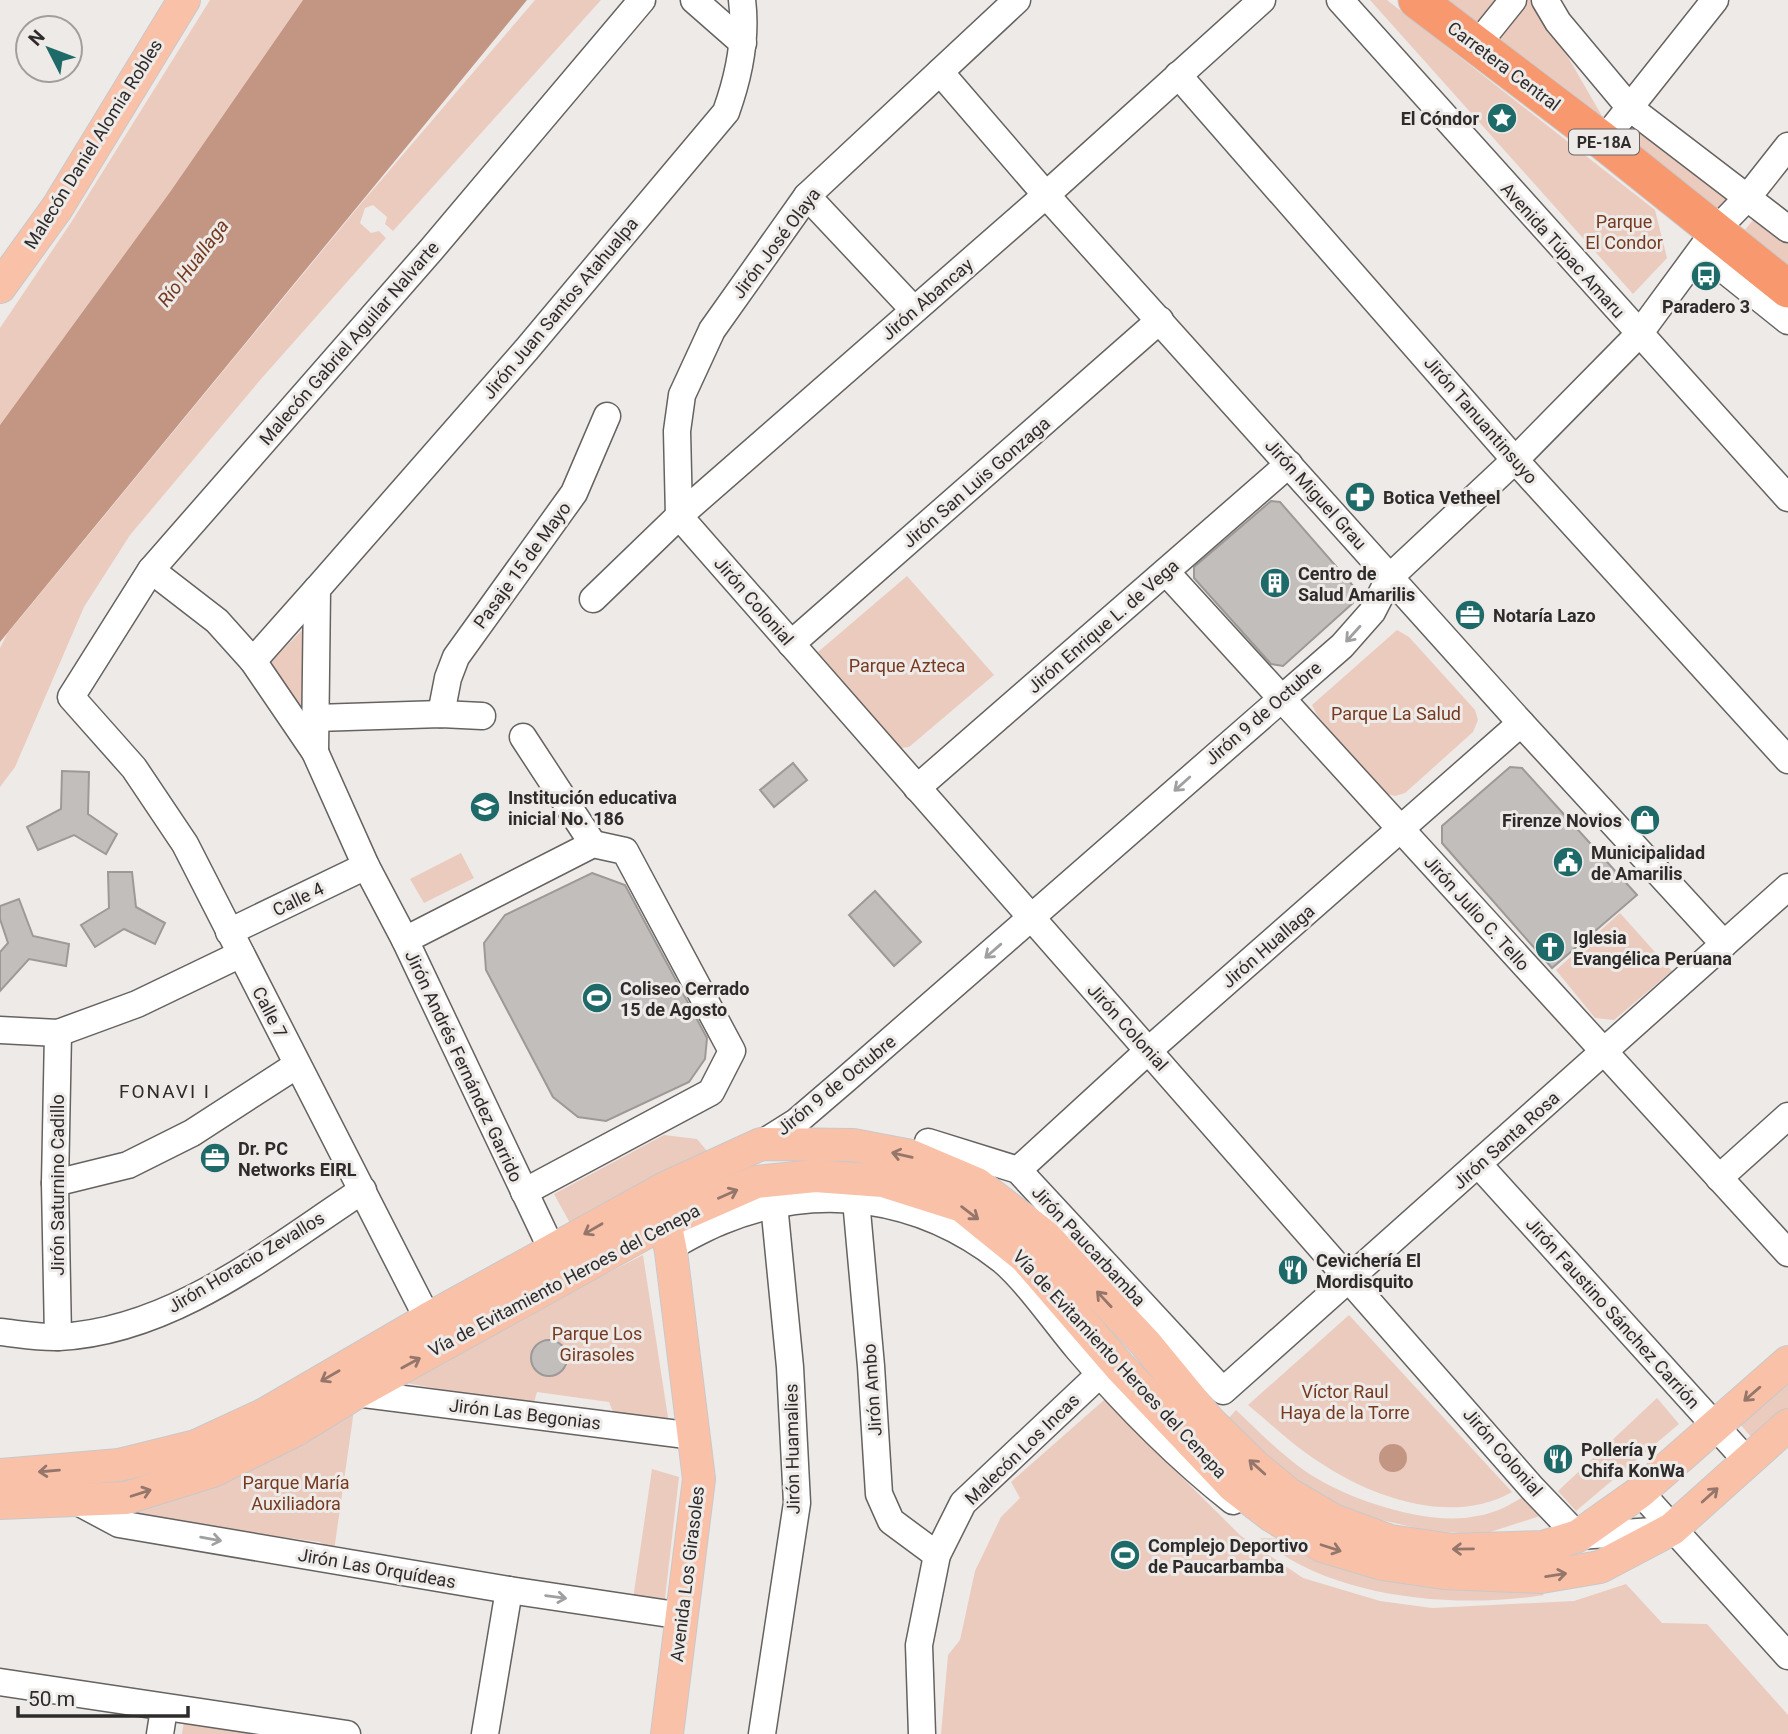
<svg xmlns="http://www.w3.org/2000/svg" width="1788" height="1734" font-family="Roboto,sans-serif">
	<rect width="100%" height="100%" fill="#eeeae8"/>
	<g fill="#ebcbbe">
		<path d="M 210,0 L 303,0 L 170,192 L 0,425 L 0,328 L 72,221 Z"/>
		<path d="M 535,0 L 601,0 L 393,231 L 385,224 L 387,217 L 373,205 L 365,208 L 360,223 L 371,233 L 379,231 L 386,238 L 261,379 L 130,535 L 84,607 L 15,767 L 0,787 L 0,648 L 7,634 L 359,206 Z"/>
		<path d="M 1370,0 L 1387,0 L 1655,210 L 1667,258 L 1633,294 Z"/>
		<path d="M 1445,0 L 1499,0 L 1479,25 Z"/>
		<path d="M 1527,0 L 1535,0 L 1602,116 L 1500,39 Z"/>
		<path d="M 1632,123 L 1731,201 L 1717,217 L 1622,135 Z"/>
		<path d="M 1754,219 L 1788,244 L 1788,277 L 1739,237 Z"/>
		<path d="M 907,576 L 994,675 L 909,747 L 900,748 L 818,652 Z"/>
		<path d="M 309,623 L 300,716 L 268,665 Z"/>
		<path d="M 1397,630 L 1409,637 L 1475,710 L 1478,720 L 1473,732 L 1405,793 L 1395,796 L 1384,793 L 1317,715 L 1312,705 Z"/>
		<path d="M 461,853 L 474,878 L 424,903 L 410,879 Z"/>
		<path d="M 1620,913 L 1672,971 L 1614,1020 L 1595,1018 L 1556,970 Z"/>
		<path d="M 664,1135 L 697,1139 L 707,1151 L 570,1223 L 554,1194 Z"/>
		<path d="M 643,1255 L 669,1424 L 616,1419 L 609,1402 L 537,1392 L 533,1406 L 395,1381 Z"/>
		<path d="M 1349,1315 L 1512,1492 C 1453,1526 1373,1498 1319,1462 C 1294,1446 1271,1424 1248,1405 Z"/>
		<path d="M 1788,1377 L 1788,1408 L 1753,1439 L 1738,1422 Z"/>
		<path d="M 1657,1398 L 1679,1424 L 1576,1511 L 1558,1491 Z"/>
		<path d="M 1104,1400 L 1241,1536 L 1303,1578 L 1380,1601 L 1432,1608 L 1574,1601 L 1626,1584 L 1662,1623 L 1707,1624 L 1788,1715 L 1788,1734 L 941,1734 L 948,1655 L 960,1640 L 975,1571 L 1001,1517 L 1020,1498 L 1011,1482 Z"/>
		<path d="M 354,1410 L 334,1551 L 320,1542 L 119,1515 Z"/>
		<path d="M 1236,1410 C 1259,1432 1282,1455 1308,1473 C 1349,1500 1429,1527 1477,1516 C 1496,1513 1510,1505 1526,1495 L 1540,1516 L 1481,1535 L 1425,1530 L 1351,1513 L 1312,1494 L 1225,1422 Z"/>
		<path d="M 652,1469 L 679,1477 L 664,1607 L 633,1599 Z"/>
		<path d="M 1260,1538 L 1291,1539 L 1314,1559 L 1376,1578 L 1483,1591 L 1540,1590 L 1544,1595 C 1455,1609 1331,1599 1260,1538 Z"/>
		<path d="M 184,1721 L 266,1734 L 182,1734 Z"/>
	</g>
	<g fill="#c39683">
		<path d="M 303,0 L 527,0 L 0,642 L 0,425 L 170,192 Z"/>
		<circle cx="1393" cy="1458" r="14"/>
	</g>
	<g fill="#c2bebc" stroke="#9c9997" stroke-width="2">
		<path d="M 1271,501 L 1280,502 L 1355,588 L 1353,603 L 1283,666 L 1271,664 L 1194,578 L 1194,567 Z"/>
		<path d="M 793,763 L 807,780 L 774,807 L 760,790 Z"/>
		<path d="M 1510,767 L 1522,768 L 1637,895 L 1552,968 L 1442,843 L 1442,826 Z"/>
		<path d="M 62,771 L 89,772 L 88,814 L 117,834 L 106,854 L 74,835 L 38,850 L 27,827 L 61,809 Z"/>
		<path d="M 108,872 L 132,872 L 136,907 L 165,923 L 155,944 L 124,929 L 95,947 L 81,925 L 109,908 Z"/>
		<path d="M 592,873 L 625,885 L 707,1038 L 705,1059 L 689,1082 L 606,1121 L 578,1117 L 553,1097 L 486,970 L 484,943 L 505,915 Z"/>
		<path d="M 875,891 L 921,942 L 894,966 L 849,915 Z"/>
		<path d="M 19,899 L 33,936 L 69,944 L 66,966 L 29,959 L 0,991 L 0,952 L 8,943 L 0,919 L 0,906 Z"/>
		<circle cx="549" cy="1358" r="18"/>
	</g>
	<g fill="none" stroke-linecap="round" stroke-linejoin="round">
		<g stroke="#656260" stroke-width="29">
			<g id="minor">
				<path d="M 694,0 L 743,43"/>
				<path d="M 1017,0 L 807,196 L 712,330 L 682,395 L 677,431 L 679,516 L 1532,1488 L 1578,1536 L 1668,1530"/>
				<path d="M 1340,0 L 1788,498"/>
				<path d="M 1545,0 L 1558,22 L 1630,108 L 1788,229"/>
				<path d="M 1476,46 L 1513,0"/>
				<path d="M 940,72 L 1046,195 L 1521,723 L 1724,944"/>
				<path d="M 1178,75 L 1515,460 L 1788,760"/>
				<path d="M 1603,141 L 1715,0"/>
				<path d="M 807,196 L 914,310"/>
				<path d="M 1702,252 L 1788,321"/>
				<path d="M 151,570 L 217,621 L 253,661 L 315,752 L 366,866 L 405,940 L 553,1252"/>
				<path d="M 1166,572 L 1788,1253"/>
				<path d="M 593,599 L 679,516 L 1046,195 L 1262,0"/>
				<path d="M 791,644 L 1160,320"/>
				<path d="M 253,661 L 317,589"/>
				<path d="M 441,714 L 448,678 L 456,657 L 574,493 L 607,416"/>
				<path d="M 316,718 L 441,714 L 482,716"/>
				<path d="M 523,737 L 593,844"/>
				<path d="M 315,752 L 317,589 L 527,349 L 726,112 C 739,76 747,39 742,0"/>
				<path d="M 917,788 L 1289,464"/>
				<path d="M 229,932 L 366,866"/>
				<path d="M 405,940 L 593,844 L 625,851 L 732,1051 L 711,1092 L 524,1192"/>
				<path d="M 0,1030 L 58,1033 L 137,1004 L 241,954"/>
				<path d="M 928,1142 L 1018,1170 L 1223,1391 L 1788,887"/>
				<path d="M 761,1144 L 796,1122 L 845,1080 L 1342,646 L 1372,612 L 1390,577 L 1515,460 L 1639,334 L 1714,232 L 1747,198 L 1788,146"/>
				<path d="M 1479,1165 L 1747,1461"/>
				<path d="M 1018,1170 L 1149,1050 L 1521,723"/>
				<path d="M 1719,1178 L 1788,1116"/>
				<path d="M 55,1183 L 128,1165 L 192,1133 L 297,1065"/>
				<path d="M 856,1200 L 871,1366 L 879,1494 L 891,1521 L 937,1555"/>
				<path d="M 670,1247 C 687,1238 704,1228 722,1221 C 819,1181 920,1196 1002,1260 C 1027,1281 1056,1323 1078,1349 C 1125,1404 1177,1457 1233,1501"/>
				<path d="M 0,1332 C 19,1334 40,1338 59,1337 C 174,1331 271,1250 363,1190"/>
				<path d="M 436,1335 L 185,844 L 134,768 L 71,697 L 151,570 L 431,250 L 642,0"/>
				<path d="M 58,1337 L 55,1183 L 58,1033"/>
				<path d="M 356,1393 L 694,1436"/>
				<path d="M 1640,1492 L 1788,1656"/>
				<path d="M 76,1501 L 119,1524 L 509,1590 L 683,1616"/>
				<path d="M 0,1682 L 347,1734"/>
				<path d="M 160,1734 L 164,1709"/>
				<path d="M 485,1734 L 509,1590"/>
				<path d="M 762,1734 L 797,1503 L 790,1367 L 774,1204"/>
				<path d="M 922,1734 L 919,1645 L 937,1555 L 963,1503 L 1100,1374"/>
			</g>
		</g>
		<g stroke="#c9c8c8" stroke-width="34">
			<g id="major">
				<path d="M 0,287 L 57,208 L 184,0"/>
				<path d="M 657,1206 L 665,1222 L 671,1252 L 699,1479 L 667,1734"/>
				<path d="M 0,1475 L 119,1465 L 196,1446 L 265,1414 L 428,1319 L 667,1187 L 761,1144 L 853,1145 L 911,1156 L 977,1184 L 1045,1236 L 1146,1344 L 1210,1422 L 1255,1466 L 1289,1494 L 1333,1520 L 1390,1541 L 1453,1550 L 1543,1547 L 1578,1536 L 1640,1492 L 1788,1362"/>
				<path d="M 0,1503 L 126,1498 L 213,1471 L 296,1430 L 356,1393 L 665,1222 L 756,1182 L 815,1176 L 883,1181 L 962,1206 L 1025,1257 L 1121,1368 L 1233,1486 L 1272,1516 L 1322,1546 L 1382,1564 L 1444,1573 L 1541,1577 L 1600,1567 L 1672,1529 L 1788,1425"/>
			</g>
		</g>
		<g stroke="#c9c8c8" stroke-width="39">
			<path id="highway" d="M 1417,0 L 1603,141 L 1788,289"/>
		</g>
		<use href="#minor" stroke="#fff" stroke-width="26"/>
		<use href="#major" stroke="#fac1a9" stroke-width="32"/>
		<use href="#highway" stroke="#f7986f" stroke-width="37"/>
	</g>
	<defs><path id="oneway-shaft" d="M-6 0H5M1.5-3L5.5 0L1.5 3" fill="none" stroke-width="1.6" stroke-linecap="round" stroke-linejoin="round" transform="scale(1.75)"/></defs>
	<g stroke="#a1a0a0">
		<use href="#oneway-shaft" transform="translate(1353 634) rotate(132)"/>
		<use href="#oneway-shaft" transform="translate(1182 784) rotate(138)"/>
		<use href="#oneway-shaft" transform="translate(993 951) rotate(139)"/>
		<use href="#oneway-shaft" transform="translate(211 1539) rotate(10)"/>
		<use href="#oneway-shaft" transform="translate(556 1597) rotate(8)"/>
	</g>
	<g stroke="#94766a">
		<use href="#oneway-shaft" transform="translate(902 1155) rotate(-167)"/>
		<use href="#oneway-shaft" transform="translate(728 1194) rotate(-24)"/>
		<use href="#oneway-shaft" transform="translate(970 1213) rotate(37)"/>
		<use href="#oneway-shaft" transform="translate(593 1229) rotate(150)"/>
		<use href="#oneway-shaft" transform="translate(1104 1299) rotate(-133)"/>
		<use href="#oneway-shaft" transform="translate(411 1363) rotate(-29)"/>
		<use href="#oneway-shaft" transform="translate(330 1376) rotate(150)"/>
		<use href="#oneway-shaft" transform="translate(1752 1394) rotate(139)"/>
		<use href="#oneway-shaft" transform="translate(1257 1467) rotate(-138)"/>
		<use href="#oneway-shaft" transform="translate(49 1471) rotate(175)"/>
		<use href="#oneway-shaft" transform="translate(141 1493) rotate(-18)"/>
		<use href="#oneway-shaft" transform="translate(1710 1495) rotate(-42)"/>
		<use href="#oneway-shaft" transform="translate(1331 1548) rotate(18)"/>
		<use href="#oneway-shaft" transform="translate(1463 1549) rotate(179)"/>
		<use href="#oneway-shaft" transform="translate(1556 1575) rotate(-9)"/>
	</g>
	<defs>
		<g id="sight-disc" transform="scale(1.575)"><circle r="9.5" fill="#1d6a69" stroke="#eeeae8"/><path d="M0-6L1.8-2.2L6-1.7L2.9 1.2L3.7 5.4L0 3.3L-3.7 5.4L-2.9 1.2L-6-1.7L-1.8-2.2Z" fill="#fff"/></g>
		<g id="bus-disc" transform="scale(1.575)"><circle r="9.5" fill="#1d6a69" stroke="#eeeae8"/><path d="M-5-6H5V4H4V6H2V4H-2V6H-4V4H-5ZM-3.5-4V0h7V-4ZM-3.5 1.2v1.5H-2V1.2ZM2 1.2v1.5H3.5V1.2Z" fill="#fff"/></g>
		<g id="pharmacy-disc" transform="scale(1.575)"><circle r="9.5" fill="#1d6a69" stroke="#eeeae8"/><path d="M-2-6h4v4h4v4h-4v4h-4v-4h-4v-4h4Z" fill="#fff"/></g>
		<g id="building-disc" transform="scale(1.575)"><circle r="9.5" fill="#1d6a69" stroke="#eeeae8"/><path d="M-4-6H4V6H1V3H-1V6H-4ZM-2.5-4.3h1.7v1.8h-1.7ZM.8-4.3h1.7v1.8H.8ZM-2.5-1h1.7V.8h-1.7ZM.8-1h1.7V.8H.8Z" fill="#fff"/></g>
		<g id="office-disc" transform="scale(1.575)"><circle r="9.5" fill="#1d6a69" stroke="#eeeae8"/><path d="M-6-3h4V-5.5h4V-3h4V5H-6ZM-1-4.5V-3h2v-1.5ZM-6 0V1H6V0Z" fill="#fff"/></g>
		<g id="school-disc" transform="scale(1.575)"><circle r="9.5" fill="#1d6a69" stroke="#eeeae8"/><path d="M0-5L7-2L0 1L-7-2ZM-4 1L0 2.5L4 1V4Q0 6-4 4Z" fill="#fff"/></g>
		<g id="shop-disc" transform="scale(1.575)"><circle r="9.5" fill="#1d6a69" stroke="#eeeae8"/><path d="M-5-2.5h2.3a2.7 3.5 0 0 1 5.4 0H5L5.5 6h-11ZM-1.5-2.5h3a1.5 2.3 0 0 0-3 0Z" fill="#fff"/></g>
		<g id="civic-disc" transform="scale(1.575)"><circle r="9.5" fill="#1d6a69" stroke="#eeeae8"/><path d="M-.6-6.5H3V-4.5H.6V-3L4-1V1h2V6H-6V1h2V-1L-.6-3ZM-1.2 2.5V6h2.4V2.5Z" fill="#fff"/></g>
		<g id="church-disc" transform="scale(1.575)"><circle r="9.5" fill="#1d6a69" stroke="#eeeae8"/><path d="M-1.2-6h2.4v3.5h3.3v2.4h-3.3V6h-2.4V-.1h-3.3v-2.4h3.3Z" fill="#fff"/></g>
		<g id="stadium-disc" transform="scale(1.575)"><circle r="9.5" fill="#1d6a69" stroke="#eeeae8"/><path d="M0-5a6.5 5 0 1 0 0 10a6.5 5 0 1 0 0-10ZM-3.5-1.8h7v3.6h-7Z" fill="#fff"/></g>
		<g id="restaurant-disc" transform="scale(1.575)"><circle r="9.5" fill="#1d6a69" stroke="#eeeae8"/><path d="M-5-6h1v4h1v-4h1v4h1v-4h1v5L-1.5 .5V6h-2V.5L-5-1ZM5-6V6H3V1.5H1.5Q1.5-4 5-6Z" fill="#fff"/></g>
	</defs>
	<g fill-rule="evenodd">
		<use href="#sight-disc" x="1502" y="118"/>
		<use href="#bus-disc" x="1706" y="276"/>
		<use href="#pharmacy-disc" x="1360" y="497"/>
		<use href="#building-disc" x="1275" y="583"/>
		<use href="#office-disc" x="1470" y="615"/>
		<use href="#school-disc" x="485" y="807"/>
		<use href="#shop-disc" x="1645" y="820"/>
		<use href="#civic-disc" x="1568" y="862"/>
		<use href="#church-disc" x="1550" y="947"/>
		<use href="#stadium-disc" x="597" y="998"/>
		<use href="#office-disc" x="215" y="1158"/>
		<use href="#restaurant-disc" x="1293" y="1270"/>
		<use href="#restaurant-disc" x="1558" y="1459"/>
		<use href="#stadium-disc" x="1125" y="1555"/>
	</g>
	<g text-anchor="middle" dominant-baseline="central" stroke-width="6" stroke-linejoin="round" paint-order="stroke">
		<rect fill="#eeeae8" stroke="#686564" stroke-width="2" x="1569" y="129.5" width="70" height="25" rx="5"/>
		<g font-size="16" font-weight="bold" fill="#2e2c2b">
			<text x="1604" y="142">PE-18A</text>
		</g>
		<g font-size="18" fill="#2e2c2b" stroke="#eeeae8">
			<text transform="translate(1504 66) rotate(37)">Carretera Central</text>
			<text transform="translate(93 144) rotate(-58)">Malecón Daniel Alomia Robles</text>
			<text transform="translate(776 243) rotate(-53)">Jirón José Olaya</text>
			<text transform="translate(1563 250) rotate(48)">Avenida Túpac Amaru</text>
			<text transform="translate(927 299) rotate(-41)">Jirón Abancay</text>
			<text transform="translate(560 308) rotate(-50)">Jirón Juan Santos Atahualpa</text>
			<text transform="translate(349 343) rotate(-49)">Malecón Gabriel Aguilar Nalvarte</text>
			<text transform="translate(1481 420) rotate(49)">Jirón Tanuantinsuyo</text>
			<text transform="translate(976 482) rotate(-41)">Jirón San Luis Gonzaga</text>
			<text transform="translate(1316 494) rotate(48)">Jirón Miguel Grau</text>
			<text transform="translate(522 565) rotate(-54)">Pasaje 15 de Mayo</text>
			<text transform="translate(754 601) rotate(49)">Jirón Colonial</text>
			<text transform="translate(1103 626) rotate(-41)">Jirón Enrique L. de Vega</text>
			<text transform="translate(1263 713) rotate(-41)">Jirón 9 de Octubre</text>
			<text transform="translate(298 899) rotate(-26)">Calle 4</text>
			<text transform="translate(1477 913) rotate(48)">Jirón Julio C. Tello</text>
			<text transform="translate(1268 946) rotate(-41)">Jirón Huallaga</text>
			<text transform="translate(270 1012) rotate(63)">Calle 7</text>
			<text transform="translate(1128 1027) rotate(48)">Jirón Colonial</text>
			<text transform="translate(464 1066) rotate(65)">Jirón Andrés Fernández Garrido</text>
			<text transform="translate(836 1085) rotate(-39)">Jirón 9 de Octubre</text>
			<text transform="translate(1506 1140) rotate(-42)">Jirón Santa Rosa</text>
			<text transform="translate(57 1185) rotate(-90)">Jirón Saturnino Cadillo</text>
			<text transform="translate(1089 1246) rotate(47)">Jirón Paucarbamba</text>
			<text transform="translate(246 1262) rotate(-31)">Jirón Horacio Zevallos</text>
			<text transform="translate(564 1280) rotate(-28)">Vía de Evitamiento Heroes del Cenepa</text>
			<text transform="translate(1613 1313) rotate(48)">Jirón Faustino Sánchez Carrión</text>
			<text transform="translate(1120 1364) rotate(47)">Vía de Evitamiento Heroes del Cenepa</text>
			<text transform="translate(872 1390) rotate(-94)">Jirón Ambo</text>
			<text transform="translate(525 1414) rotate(7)">Jirón Las Begonias</text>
			<text transform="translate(792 1449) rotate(-91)">Jirón Huamalies</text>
			<text transform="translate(1022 1449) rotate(-44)">Malecón Los Incas</text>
			<text transform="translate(1503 1452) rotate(49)">Jirón Colonial</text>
			<text transform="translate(377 1568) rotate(10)">Jirón Las Orquídeas</text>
			<text transform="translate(687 1574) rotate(-83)">Avenida Los Girasoles</text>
		</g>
		<g font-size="18" font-weight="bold" fill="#2e2c2b" stroke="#eeeae8" text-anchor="start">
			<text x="1479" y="118" text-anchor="end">El Cóndor</text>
			<text x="1706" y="306" text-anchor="middle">Paradero 3</text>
			<text x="1383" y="497">Botica Vetheel</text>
			<text x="1298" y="573">Centro de<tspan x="1298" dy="21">Salud Amarilis</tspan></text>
			<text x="1493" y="615">Notaría Lazo</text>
			<text x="508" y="797">Institución educativa<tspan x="508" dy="21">inicial No. 186</tspan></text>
			<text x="1622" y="820" text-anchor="end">Firenze Novios</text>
			<text x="1591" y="852">Municipalidad<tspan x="1591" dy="21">de Amarilis</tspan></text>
			<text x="1573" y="937">Iglesia<tspan x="1573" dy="21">Evangélica Peruana</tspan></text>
			<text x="620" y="988">Coliseo Cerrado<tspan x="620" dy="21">15 de Agosto</tspan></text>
			<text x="238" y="1148">Dr. PC<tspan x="238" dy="21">Networks EIRL</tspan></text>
			<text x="1316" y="1260">Cevichería El<tspan x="1316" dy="21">Mordisquito</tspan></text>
			<text x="1581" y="1449">Pollería y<tspan x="1581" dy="21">Chifa KonWa</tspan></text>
			<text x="1148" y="1545">Complejo Deportivo<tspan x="1148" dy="21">de Paucarbamba</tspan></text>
		</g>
		<g font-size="18" fill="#753a20" stroke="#eeeae8">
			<text x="1624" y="221">Parque<tspan x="1624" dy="21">El Condor</tspan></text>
			<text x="907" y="665">Parque Azteca</text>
			<text x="1396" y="713">Parque La Salud</text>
			<text x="597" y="1333">Parque Los<tspan x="597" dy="21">Girasoles</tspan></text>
			<text x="1345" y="1391">Víctor Raul<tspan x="1345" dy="21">Haya de la Torre</tspan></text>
			<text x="296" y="1482">Parque María<tspan x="296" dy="21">Auxiliadora</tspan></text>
		</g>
		<g font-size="19" font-style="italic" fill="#72381d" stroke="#eeeae8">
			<text transform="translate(193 263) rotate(-53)">Río Huallaga</text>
		</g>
		<g font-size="19" letter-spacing="2" fill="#2e2c2b" stroke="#eeeae8">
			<text x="165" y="1091">FONAVI I</text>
		</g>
	</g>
	<g transform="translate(49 49) rotate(312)"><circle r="33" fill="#eeeae8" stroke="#a19e9c" stroke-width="2"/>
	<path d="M0-5L12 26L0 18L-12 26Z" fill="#1d6a69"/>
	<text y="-10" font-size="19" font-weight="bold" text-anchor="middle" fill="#2e2c2b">N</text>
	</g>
	<path d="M18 1706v10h170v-10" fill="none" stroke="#2e2c2b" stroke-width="3.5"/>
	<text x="28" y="1706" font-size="21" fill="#2e2c2b" stroke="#eeeae8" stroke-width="5" paint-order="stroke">50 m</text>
</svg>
